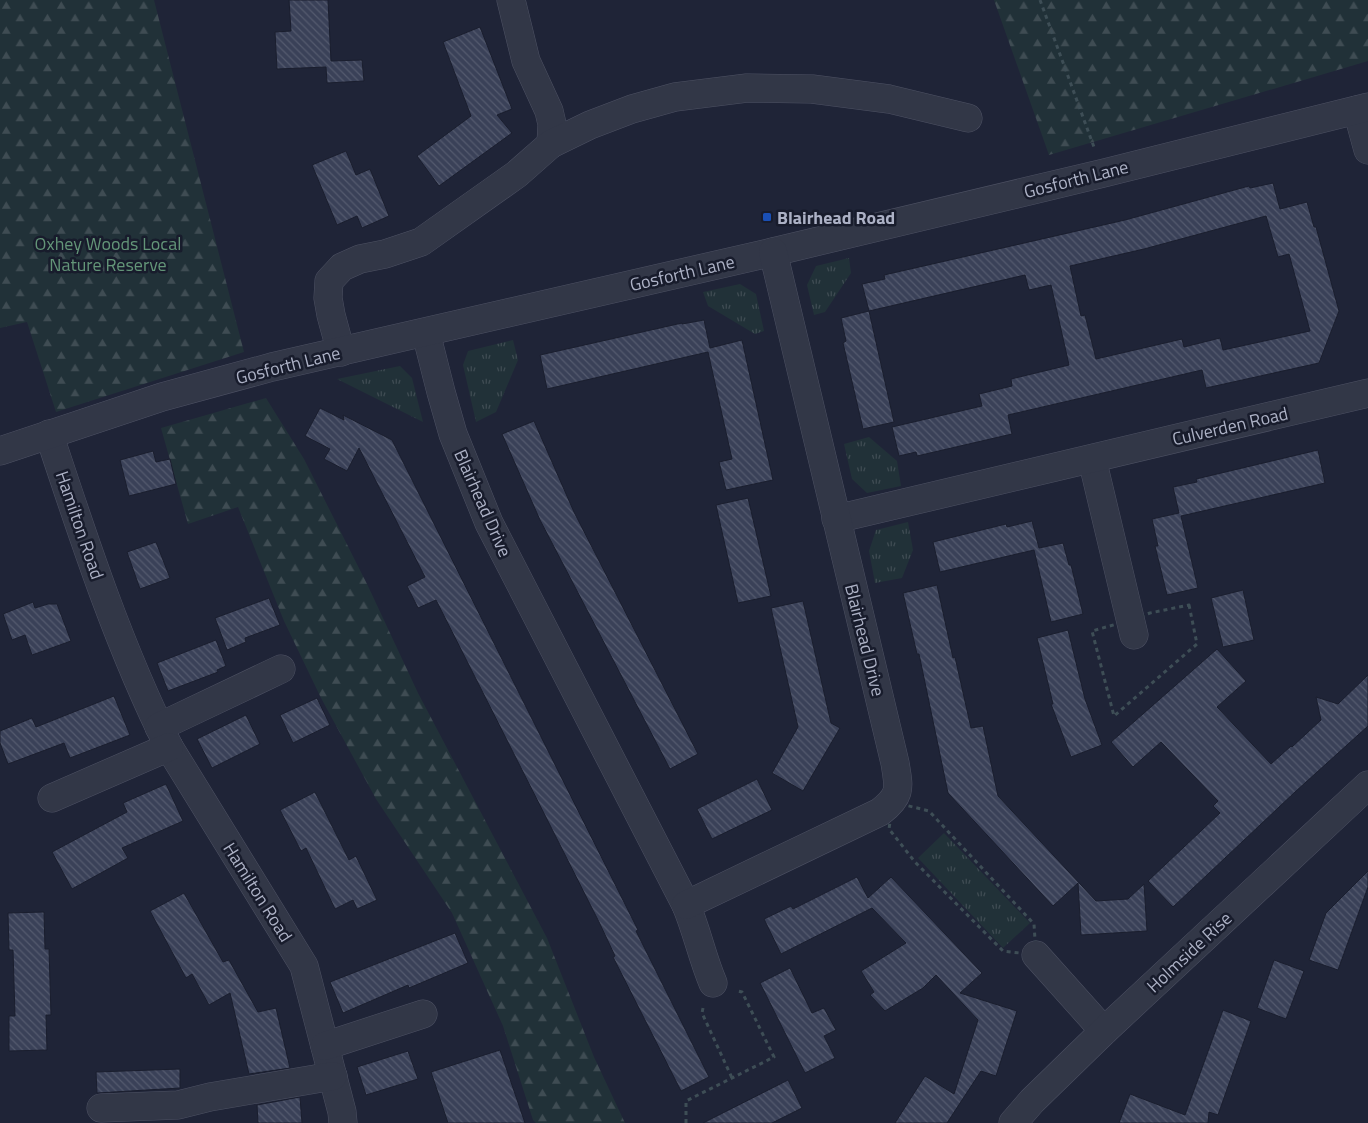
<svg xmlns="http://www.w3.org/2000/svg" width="1368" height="1123" font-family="'Titillium Web',sans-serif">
	<defs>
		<pattern id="grass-tufts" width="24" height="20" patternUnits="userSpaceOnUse" patternTransform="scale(1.25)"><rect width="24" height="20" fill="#213138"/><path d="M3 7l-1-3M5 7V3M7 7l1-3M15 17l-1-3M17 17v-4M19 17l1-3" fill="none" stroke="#3f4c53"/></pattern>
		<pattern id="forest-firs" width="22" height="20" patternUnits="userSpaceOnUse" patternTransform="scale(1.25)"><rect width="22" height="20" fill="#213138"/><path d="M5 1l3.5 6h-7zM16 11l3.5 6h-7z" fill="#3f4c53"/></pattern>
		<pattern id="building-back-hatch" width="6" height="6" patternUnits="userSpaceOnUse" patternTransform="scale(1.25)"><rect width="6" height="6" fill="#3a4158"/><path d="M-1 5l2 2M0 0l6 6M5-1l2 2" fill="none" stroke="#545a6e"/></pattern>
	</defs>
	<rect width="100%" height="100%" fill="#1f2437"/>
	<g fill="url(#grass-tufts)">
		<path d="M 849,258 L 851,273 L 825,312 L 814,315 L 807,285 L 816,266 Z"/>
		<path d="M 740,284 L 756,294 L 764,331 L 755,334 L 708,306 L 703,292 Z"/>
		<path d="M 513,340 L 518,360 L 496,412 L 476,422 L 463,365 L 468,351 Z"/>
		<path d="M 400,366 L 412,378 L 423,422 L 337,379 Z"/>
		<path d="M 869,437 L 897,461 L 901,486 L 867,493 L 852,479 L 844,444 Z"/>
		<path d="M 908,522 L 913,550 L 902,578 L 875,583 L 869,551 L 876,530 Z"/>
		<path d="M 944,833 L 1030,923 L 1003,948 L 918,858 Z"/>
	</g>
	<g fill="url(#forest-firs)">
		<path d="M 0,0 L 154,0 L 244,352 L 56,412 L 27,322 L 0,328 Z"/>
		<path d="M 994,0 L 1368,0 L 1368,61 L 1049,155 Z"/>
		<path d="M 266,398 L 304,459 L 368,586 L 418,693 L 547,938 L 594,1057 L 625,1123 L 536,1123 L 533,1120 L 503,1026 L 452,913 L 376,799 L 321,698 L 284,621 L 238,507 L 188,524 L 161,428 Z"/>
	</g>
	<g fill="url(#building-back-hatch)" stroke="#1a1e2e" fill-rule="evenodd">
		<path d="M 289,0 L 328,0 L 331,61 L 362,60 L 364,81 L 327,83 L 326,67 L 277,69 L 275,32 L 291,31 Z"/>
		<path d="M 480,27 L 512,109 L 497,115 L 512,133 L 439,186 L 417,156 L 471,116 L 443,42 Z"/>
		<path d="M 346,151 L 356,175 L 370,169 L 389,216 L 362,228 L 357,216 L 337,225 L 312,165 Z"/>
		<path d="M 1273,183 L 1280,209 L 1307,202 L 1314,227 L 1316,227 L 1339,311 L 1319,363 L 1206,388 L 1202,370 L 1008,415 L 1012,434 L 917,456 L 916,452 L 899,456 L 892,427 L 982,406 L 979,394 L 1012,386 L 1011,379 L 1069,365 L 1051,285 L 1029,290 L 1025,275 L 869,311 L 862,284 L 885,279 L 884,275 L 1125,220 L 1249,186 L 1250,188 ZM 1266,216 L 1278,257 L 1289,254 L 1310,331 L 1223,350 L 1220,338 L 1184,347 L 1182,339 L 1096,359 L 1085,315 L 1081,316 L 1070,266 L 1144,249 Z"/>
		<path d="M 869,311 L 894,422 L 863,429 L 843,343 L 846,341 L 841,318 Z"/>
		<path d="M 704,320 L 710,348 L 742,340 L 773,480 L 726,490 L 719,462 L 732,459 L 708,352 L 547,389 L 540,355 L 682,323 L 682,324 Z"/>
		<path d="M 320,408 L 344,420 L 343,415 L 392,440 L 638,930 L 636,931 L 709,1077 L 681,1091 L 613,957 L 615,956 L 599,922 L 436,600 L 418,608 L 407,586 L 425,577 L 359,448 L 347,471 L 324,459 L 330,449 L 305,436 Z"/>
		<path d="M 534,421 L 574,512 L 698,754 L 670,769 L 540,520 L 502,434 Z"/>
		<path d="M 1318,450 L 1325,483 L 1181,516 L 1198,588 L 1167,595 L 1155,546 L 1158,546 L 1152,519 L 1179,513 L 1173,487 L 1197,482 L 1196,479 Z"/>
		<path d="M 153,451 L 156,462 L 170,459 L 176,484 L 129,496 L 120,460 Z"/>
		<path d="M 748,498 L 771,596 L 738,603 L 716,505 Z"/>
		<path d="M 1032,521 L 1039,548 L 1063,543 L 1069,565 L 1071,565 L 1083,614 L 1051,622 L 1034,550 L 940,572 L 933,542 L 1006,524 L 1007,527 Z"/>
		<path d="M 156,542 L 170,578 L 140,589 L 127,552 Z"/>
		<path d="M 937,585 L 953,658 L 955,657 L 971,728 L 983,726 L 998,796 L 1096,901 L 1128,899 L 1144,884 L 1147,931 L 1081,935 L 1078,883 L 1053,906 L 948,793 L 919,654 L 917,654 L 903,593 Z"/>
		<path d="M 1243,590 L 1254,640 L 1223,647 L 1211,598 Z"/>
		<path d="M 269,598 L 280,625 L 245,638 L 246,642 L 227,650 L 215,618 Z"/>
		<path d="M 803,601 L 831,723 L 840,728 L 803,791 L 772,773 L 798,727 L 771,608 Z"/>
		<path d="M 33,602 L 35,608 L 48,604 L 57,604 L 71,641 L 32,655 L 25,635 L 12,640 L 3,614 Z"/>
		<path d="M 1068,630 L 1085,699 L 1102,745 L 1071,757 L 1051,704 L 1053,704 L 1037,638 Z"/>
		<path d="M 216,640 L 226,666 L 217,670 L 218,672 L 168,691 L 157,663 Z"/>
		<path d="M 1217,649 L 1246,681 L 1217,707 L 1271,764 L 1291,746 L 1292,747 L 1321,720 L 1316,697 L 1338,704 L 1368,675 L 1368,726 L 1295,792 L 1173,907 L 1148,881 L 1220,813 L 1213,806 L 1218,801 L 1161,742 L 1133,767 L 1111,742 Z"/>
		<path d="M 114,696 L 130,735 L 70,758 L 64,743 L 8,764 L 0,743 L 0,731 L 32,718 L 36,727 Z"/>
		<path d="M 317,698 L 330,725 L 293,743 L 280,715 Z"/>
		<path d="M 246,715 L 260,744 L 212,768 L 197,739 Z"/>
		<path d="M 757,779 L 772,810 L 712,839 L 697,809 Z"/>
		<path d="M 166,784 L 183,821 L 122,848 L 128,858 L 72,889 L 52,852 L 127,812 L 123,803 Z"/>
		<path d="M 315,792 L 349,860 L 356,856 L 377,900 L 357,909 L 353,900 L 335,909 L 306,848 L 301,851 L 280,810 Z"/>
		<path d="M 1368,871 L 1368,887 L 1338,970 L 1309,960 L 1326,913 Z"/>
		<path d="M 857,877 L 868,898 L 891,877 L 982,973 L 960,993 L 1017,1011 L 996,1076 L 981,1071 L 947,1123 L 895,1123 L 925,1076 L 954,1094 L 978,1020 L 936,975 L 923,988 L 885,1011 L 870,995 L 874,992 L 861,971 L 906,943 L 872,908 L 781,954 L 764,919 L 791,906 L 793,909 Z"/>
		<path d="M 184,893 L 223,962 L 229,960 L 258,1012 L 276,1008 L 290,1068 L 249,1074 L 230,993 L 209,1005 L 192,974 L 186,978 L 150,911 Z"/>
		<path d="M 44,912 L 45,949 L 49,949 L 51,1015 L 46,1015 L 47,1050 L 9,1051 L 9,1016 L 15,1016 L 13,950 L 9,950 L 8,913 Z"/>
		<path d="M 455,933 L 468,963 L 409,988 L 408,985 L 343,1013 L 330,982 Z"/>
		<path d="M 1274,960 L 1304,971 L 1286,1019 L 1257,1008 Z"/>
		<path d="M 790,968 L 812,1013 L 824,1008 L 836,1030 L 824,1036 L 835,1058 L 805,1073 L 760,983 Z"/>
		<path d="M 1223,1010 L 1251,1021 L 1218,1115 L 1209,1112 L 1208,1123 L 1119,1123 L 1130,1094 L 1185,1115 Z"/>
		<path d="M 500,1050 L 525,1123 L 448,1123 L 431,1072 Z"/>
		<path d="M 408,1051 L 418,1079 L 366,1095 L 357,1067 Z"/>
		<path d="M 180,1069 L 180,1088 L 97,1093 L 96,1072 Z"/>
		<path d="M 788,1080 L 802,1108 L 772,1123 L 703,1123 Z"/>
		<path d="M 300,1097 L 302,1123 L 258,1123 L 257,1105 Z"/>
	</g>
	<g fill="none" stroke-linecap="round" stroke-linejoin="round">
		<g stroke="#4d5163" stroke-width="29">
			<g id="minor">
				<path d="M 511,0 L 526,61 L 549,111 L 552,124 L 551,144"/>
				<path d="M 1357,110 L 1368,150"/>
				<path d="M 426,333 L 441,392 L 453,434 L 489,523 L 686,905 C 697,931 702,957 713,983"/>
				<path d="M 341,352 L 331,315 L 328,298 L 329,281 L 342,267 L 360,259 L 385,254 L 421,242 L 517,174 L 551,144 L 590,125 L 632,109 L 675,97 L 747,88 L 812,89 L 889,99 L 968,118"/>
				<path d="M 49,434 C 84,540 119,647 169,747 L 304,966 L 342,1112 L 343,1123"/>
				<path d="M 0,451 L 162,397 L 272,367 L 773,252 L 1104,173 L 1368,107"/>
				<path d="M 1092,459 L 1134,635"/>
				<path d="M 836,519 L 1368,393"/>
				<path d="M 159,727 L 281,669"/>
				<path d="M 52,798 L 169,747"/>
				<path d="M 686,905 L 880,812 C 902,795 899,788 895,763 L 773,252"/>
				<path d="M 1036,955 L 1104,1031"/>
				<path d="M 325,1046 L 423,1014"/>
				<path d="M 101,1108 L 178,1105 L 210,1097 L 333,1076"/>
				<path d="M 1013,1123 L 1032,1101 L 1104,1031 L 1368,785"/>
			</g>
		</g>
		<g stroke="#3e4e56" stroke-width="3" stroke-dasharray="4 4" stroke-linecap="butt">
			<path d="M 1040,0 L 1094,147"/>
			<path d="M 1189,605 L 1197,644 L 1114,716 L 1092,631 L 1131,620 L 1150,613 Z"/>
			<path d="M 893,802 L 929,811 L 1034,924 L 1036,955 L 1003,951 L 915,862 L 889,829 Z"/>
			<path d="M 703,1008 L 702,1013 L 732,1078"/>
			<path d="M 686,1123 L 686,1101 L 774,1057 L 742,992 L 738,991"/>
		</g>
		<use href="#minor" stroke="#323747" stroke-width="28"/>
	</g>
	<rect fill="#1a4fb4" stroke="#181c2c" stroke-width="2" x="762" y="212" width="10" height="10" rx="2.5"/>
	<g text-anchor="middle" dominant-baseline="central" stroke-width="5" stroke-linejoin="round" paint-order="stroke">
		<g font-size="18" fill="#acb1c5" stroke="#181c2c">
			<text transform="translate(1076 179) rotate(-14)">Gosforth Lane</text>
			<text transform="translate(682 273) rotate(-13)">Gosforth Lane</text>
			<text transform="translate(288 365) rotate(-14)">Gosforth Lane</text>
			<text transform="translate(1230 426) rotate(-13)">Culverden Road</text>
			<text transform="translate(483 503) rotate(66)">Blairhead Drive</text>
			<text transform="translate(80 525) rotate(71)">Hamilton Road</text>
			<text transform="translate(865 640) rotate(76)">Blairhead Drive</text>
			<text transform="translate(258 892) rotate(58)">Hamilton Road</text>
			<text transform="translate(1189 952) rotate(-43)">Holmside Rise</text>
		</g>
		<g font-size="18" font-weight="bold" fill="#acb1c5" stroke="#181c2c" text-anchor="start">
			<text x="777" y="217">Blairhead Road</text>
		</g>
		<g font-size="18" fill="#639578" stroke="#181c2c">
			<text x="108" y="243">Oxhey Woods Local<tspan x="108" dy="21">Nature Reserve</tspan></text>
		</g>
	</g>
</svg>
